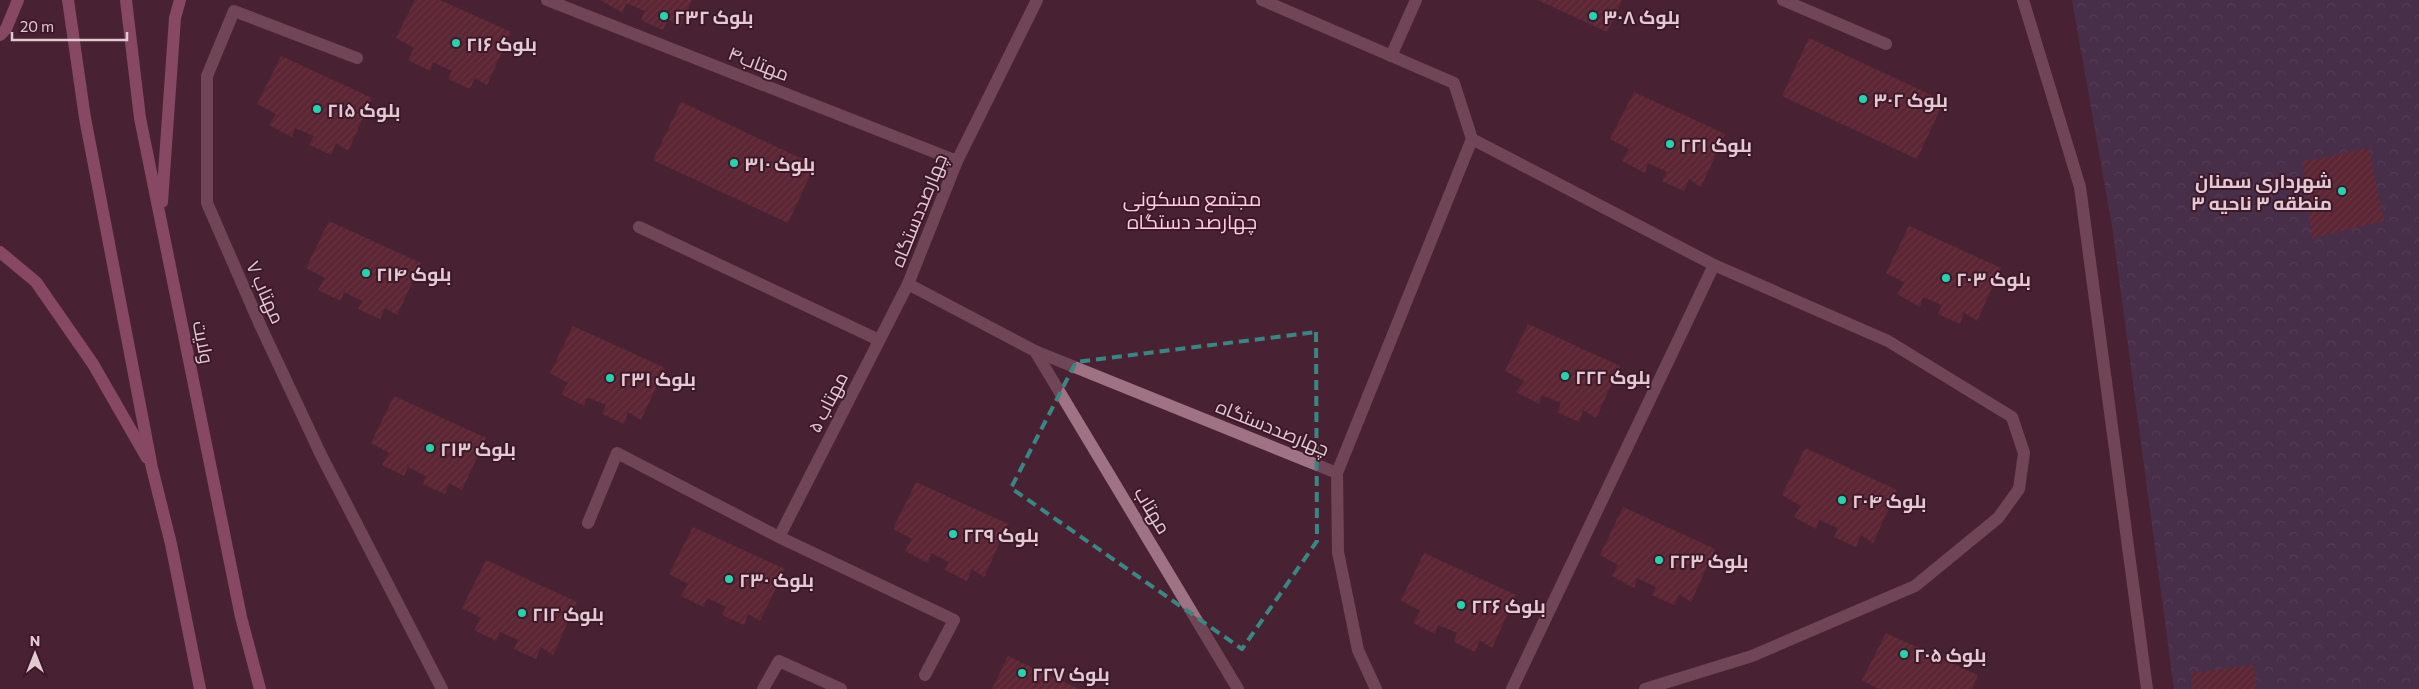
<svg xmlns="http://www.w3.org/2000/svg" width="2419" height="689" font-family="Commissioner,Cairo,sans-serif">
	<defs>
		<pattern id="park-crowns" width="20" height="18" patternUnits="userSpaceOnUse" patternTransform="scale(1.25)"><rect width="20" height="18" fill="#483f65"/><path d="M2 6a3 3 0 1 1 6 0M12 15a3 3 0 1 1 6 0" fill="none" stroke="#62597a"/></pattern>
		<pattern id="building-hatch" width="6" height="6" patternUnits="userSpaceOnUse" patternTransform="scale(1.25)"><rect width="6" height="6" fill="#742b37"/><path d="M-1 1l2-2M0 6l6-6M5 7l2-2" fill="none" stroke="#884853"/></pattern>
	</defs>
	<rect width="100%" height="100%" fill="#482233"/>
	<path fill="url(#park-crowns)" d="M 2072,0 L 2419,0 L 2419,689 L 2174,689 L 2112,226 Z"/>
	<g fill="url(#building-hatch)">
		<path d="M 415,0 L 440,0 L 511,32 L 487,85 L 475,78 L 470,89 L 448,79 L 452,71 L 433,62 L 430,71 L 408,60 L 414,48 L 396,38 Z"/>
		<path d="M 600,0 L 692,0 L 680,27 L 668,19 L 663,30 L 641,20 L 645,11 L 626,3 L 623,13 Z"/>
		<path d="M 1538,0 L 1622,0 L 1607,32 Z"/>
		<path d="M 1809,38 L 1944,101 L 1917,159 L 1782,96 Z"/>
		<path d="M 281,56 L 372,98 L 348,151 L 336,143 L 331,155 L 309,145 L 314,136 L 295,128 L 292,137 L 269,125 L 276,114 L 257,104 Z"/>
		<path d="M 1634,92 L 1725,134 L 1701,187 L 1689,179 L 1684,191 L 1662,181 L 1667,172 L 1648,163 L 1645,173 L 1622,161 L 1629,149 L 1610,139 Z"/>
		<path d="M 681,102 L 815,165 L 788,223 L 653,160 Z"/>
		<path d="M 2369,148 L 2384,221 L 2312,238 L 2302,162 Z"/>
		<path d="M 329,221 L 421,263 L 397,315 L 385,308 L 380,319 L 358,309 L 362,301 L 344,292 L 341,301 L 318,290 L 325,278 L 306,268 Z"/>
		<path d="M 1909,226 L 2001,268 L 1977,321 L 1964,312 L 1960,324 L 1938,314 L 1942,305 L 1923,297 L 1920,307 L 1897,294 L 1905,283 L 1886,273 Z"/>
		<path d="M 1528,324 L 1620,366 L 1596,418 L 1583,410 L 1579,422 L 1557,412 L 1561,403 L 1542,395 L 1539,404 L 1516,392 L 1524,381 L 1505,371 Z"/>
		<path d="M 573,326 L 665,368 L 641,420 L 628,412 L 624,424 L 602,414 L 606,405 L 587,397 L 584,406 L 561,394 L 568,383 L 550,373 Z"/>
		<path d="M 394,396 L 486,438 L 462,490 L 449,483 L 445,494 L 423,484 L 426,476 L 408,467 L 404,476 L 382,465 L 389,453 L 371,443 Z"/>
		<path d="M 1805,448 L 1897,490 L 1873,543 L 1861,535 L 1856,547 L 1834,537 L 1838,528 L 1819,520 L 1816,529 L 1794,517 L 1801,506 L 1782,495 Z"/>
		<path d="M 916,482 L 1008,524 L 984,577 L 972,569 L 967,581 L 945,570 L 949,562 L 931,553 L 928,563 L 905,551 L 912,539 L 893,529 Z"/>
		<path d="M 1623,507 L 1715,549 L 1691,602 L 1679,594 L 1674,605 L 1652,595 L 1656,587 L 1637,578 L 1634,588 L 1612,576 L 1618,565 L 1600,555 Z"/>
		<path d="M 693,527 L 785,569 L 760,621 L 748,614 L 744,625 L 722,615 L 726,607 L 707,598 L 704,607 L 681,596 L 688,584 L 669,574 Z"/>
		<path d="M 1424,553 L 1516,595 L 1492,648 L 1480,640 L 1475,652 L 1454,642 L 1457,633 L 1438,625 L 1435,634 L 1413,623 L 1420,611 L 1401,600 Z"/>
		<path d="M 486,560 L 577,602 L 553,655 L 541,647 L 536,659 L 514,649 L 518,640 L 500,632 L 496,641 L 474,630 L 481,618 L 462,608 Z"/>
		<path d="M 1886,633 L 1978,675 L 1972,689 L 1878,689 L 1862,680 Z"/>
		<path d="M 1008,656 L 1079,689 L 992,689 Z"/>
		<path d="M 2253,665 L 2257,689 L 2192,689 L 2191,673 Z"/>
	</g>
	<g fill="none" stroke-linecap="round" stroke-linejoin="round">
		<path stroke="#9f7284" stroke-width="12" d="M 639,227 L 879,340"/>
		<g stroke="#9f7284" stroke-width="12">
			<path d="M 547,0 L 957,161"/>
			<path d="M 1037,0 L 957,161 L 908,284 L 1035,351 L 1337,473"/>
			<path d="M 1262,0 L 1454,83 L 1472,139 L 1337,473 L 1338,552 L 1358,650 L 1376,689"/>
			<path d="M 1783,0 L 1886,44"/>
			<path d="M 2023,0 L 2080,187 L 2147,689"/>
			<path d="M 1391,56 L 1416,0"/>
			<path d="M 357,58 L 234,11 L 207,76 L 207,203 L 261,327 L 321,455 L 442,689"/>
			<path d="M 1472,139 L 1714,265 L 1888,341 L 2012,417 L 2024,453 L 2019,489 L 1998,518 L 1915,586 L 1752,656 L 1645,689"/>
			<path d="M 1035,351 L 1238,689"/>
			<path d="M 588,523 L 617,453 L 779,537 L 954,620 L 925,675"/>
			<path d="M 779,537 L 908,284"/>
			<path d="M 763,689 L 779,661 L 841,689"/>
			<path d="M 1512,689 L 1714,265"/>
		</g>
		<g stroke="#d0759d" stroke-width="12">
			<path d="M 68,0 L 85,118 L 152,468 L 171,544 L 200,689"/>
			<path d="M 126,0 L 140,118 L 241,617 L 260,689"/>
			<path d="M 0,35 L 6,29 L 18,0"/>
			<path d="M 162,202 L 175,18 L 180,0"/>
			<path d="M 0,252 L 36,282 L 93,364 L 147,458"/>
		</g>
	</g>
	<path d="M0 0H2419V689H0ZM 1316,332 L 1317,541 L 1242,649 L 1011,488 L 1076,362 Z" fill="#482233" fill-opacity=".55" fill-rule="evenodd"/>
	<path fill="none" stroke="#398782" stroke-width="4" stroke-dasharray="10 6" stroke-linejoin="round" d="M 1316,332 L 1317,541 L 1242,649 L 1011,488 L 1076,362 Z"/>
	<g fill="#22d5af" stroke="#3d1829" stroke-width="2">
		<circle cx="664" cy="16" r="5"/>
		<circle cx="1593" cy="16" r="5"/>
		<circle cx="456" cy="43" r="5"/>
		<circle cx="1863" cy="99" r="5"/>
		<circle cx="317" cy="109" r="5"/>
		<circle cx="1670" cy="144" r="5"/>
		<circle cx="734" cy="163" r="5"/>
		<circle cx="2342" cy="191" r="5"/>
		<circle cx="366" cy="273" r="5"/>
		<circle cx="1946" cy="278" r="5"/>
		<circle cx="1565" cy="376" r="5"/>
		<circle cx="610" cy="378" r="5"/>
		<circle cx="430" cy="448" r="5"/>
		<circle cx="1842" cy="500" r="5"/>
		<circle cx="953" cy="534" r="5"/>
		<circle cx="1659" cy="560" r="5"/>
		<circle cx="729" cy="579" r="5"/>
		<circle cx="1461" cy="605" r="5"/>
		<circle cx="522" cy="613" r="5"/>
		<circle cx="1904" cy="654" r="5"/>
		<circle cx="1022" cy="673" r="5"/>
	</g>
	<g text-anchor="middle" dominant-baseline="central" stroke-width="4" stroke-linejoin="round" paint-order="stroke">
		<g font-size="19" font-weight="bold" fill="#e2c9d2" stroke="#3d1829" text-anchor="start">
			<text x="674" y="16">بلوک ۲۳۲</text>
			<text x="1603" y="16">بلوک ۳۰۸</text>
			<text x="466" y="43">بلوک ۲۱۶</text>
			<text x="1873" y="99">بلوک ۳۰۲</text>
			<text x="327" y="109">بلوک ۲۱۵</text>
			<text x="1680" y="144">بلوک ۲۲۱</text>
			<text x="744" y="163">بلوک ۳۱۰</text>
			<text x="2332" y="180" text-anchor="end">شهرداری سمنان<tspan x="2332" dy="22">منطقه ۳ ناحیه ۳</tspan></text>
			<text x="376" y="273">بلوک ۲۱۴</text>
			<text x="1956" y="278">بلوک ۲۰۳</text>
			<text x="1575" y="376">بلوک ۲۲۲</text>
			<text x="620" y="378">بلوک ۲۳۱</text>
			<text x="440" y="448">بلوک ۲۱۳</text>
			<text x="1852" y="500">بلوک ۲۰۴</text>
			<text x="963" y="534">بلوک ۲۲۹</text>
			<text x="1669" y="560">بلوک ۲۲۳</text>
			<text x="739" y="579">بلوک ۲۳۰</text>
			<text x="1471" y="605">بلوک ۲۲۶</text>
			<text x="532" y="613">بلوک ۲۱۲</text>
			<text x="1914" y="654">بلوک ۲۰۵</text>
			<text x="1032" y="673">بلوک ۲۲۷</text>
		</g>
		<g font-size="19" fill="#e2c9d2" stroke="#3d1829">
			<text transform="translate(759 63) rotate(21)">مهتاب۴</text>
			<text transform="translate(918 210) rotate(-68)">چهارصددستگاه</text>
			<text transform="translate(266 292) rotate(66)">مهتاب ۷</text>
			<text transform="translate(204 342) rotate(79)">ولایت</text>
			<text transform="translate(827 402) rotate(-63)">مهتاب ۵</text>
			<text transform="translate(1273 427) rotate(22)">چهارصددستگاه</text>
			<text transform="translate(1153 510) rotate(59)">مهتاب</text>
		</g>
		<g font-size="20" fill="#ffcce0" stroke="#3d1829">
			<text x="1192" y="198">مجتمع مسکونی<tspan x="1192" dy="23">چهارصد دستگاه</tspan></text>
		</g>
	</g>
	<g transform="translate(35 654)" stroke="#3d1829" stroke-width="4" paint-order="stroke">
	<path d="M0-4L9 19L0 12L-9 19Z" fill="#e2c9d2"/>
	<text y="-8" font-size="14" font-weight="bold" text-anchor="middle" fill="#e2c9d2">N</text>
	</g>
	<path d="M12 32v8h115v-8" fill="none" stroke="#e2c9d2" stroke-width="2.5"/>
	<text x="20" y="32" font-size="15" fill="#e2c9d2" stroke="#3d1829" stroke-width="4" paint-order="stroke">20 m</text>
</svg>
